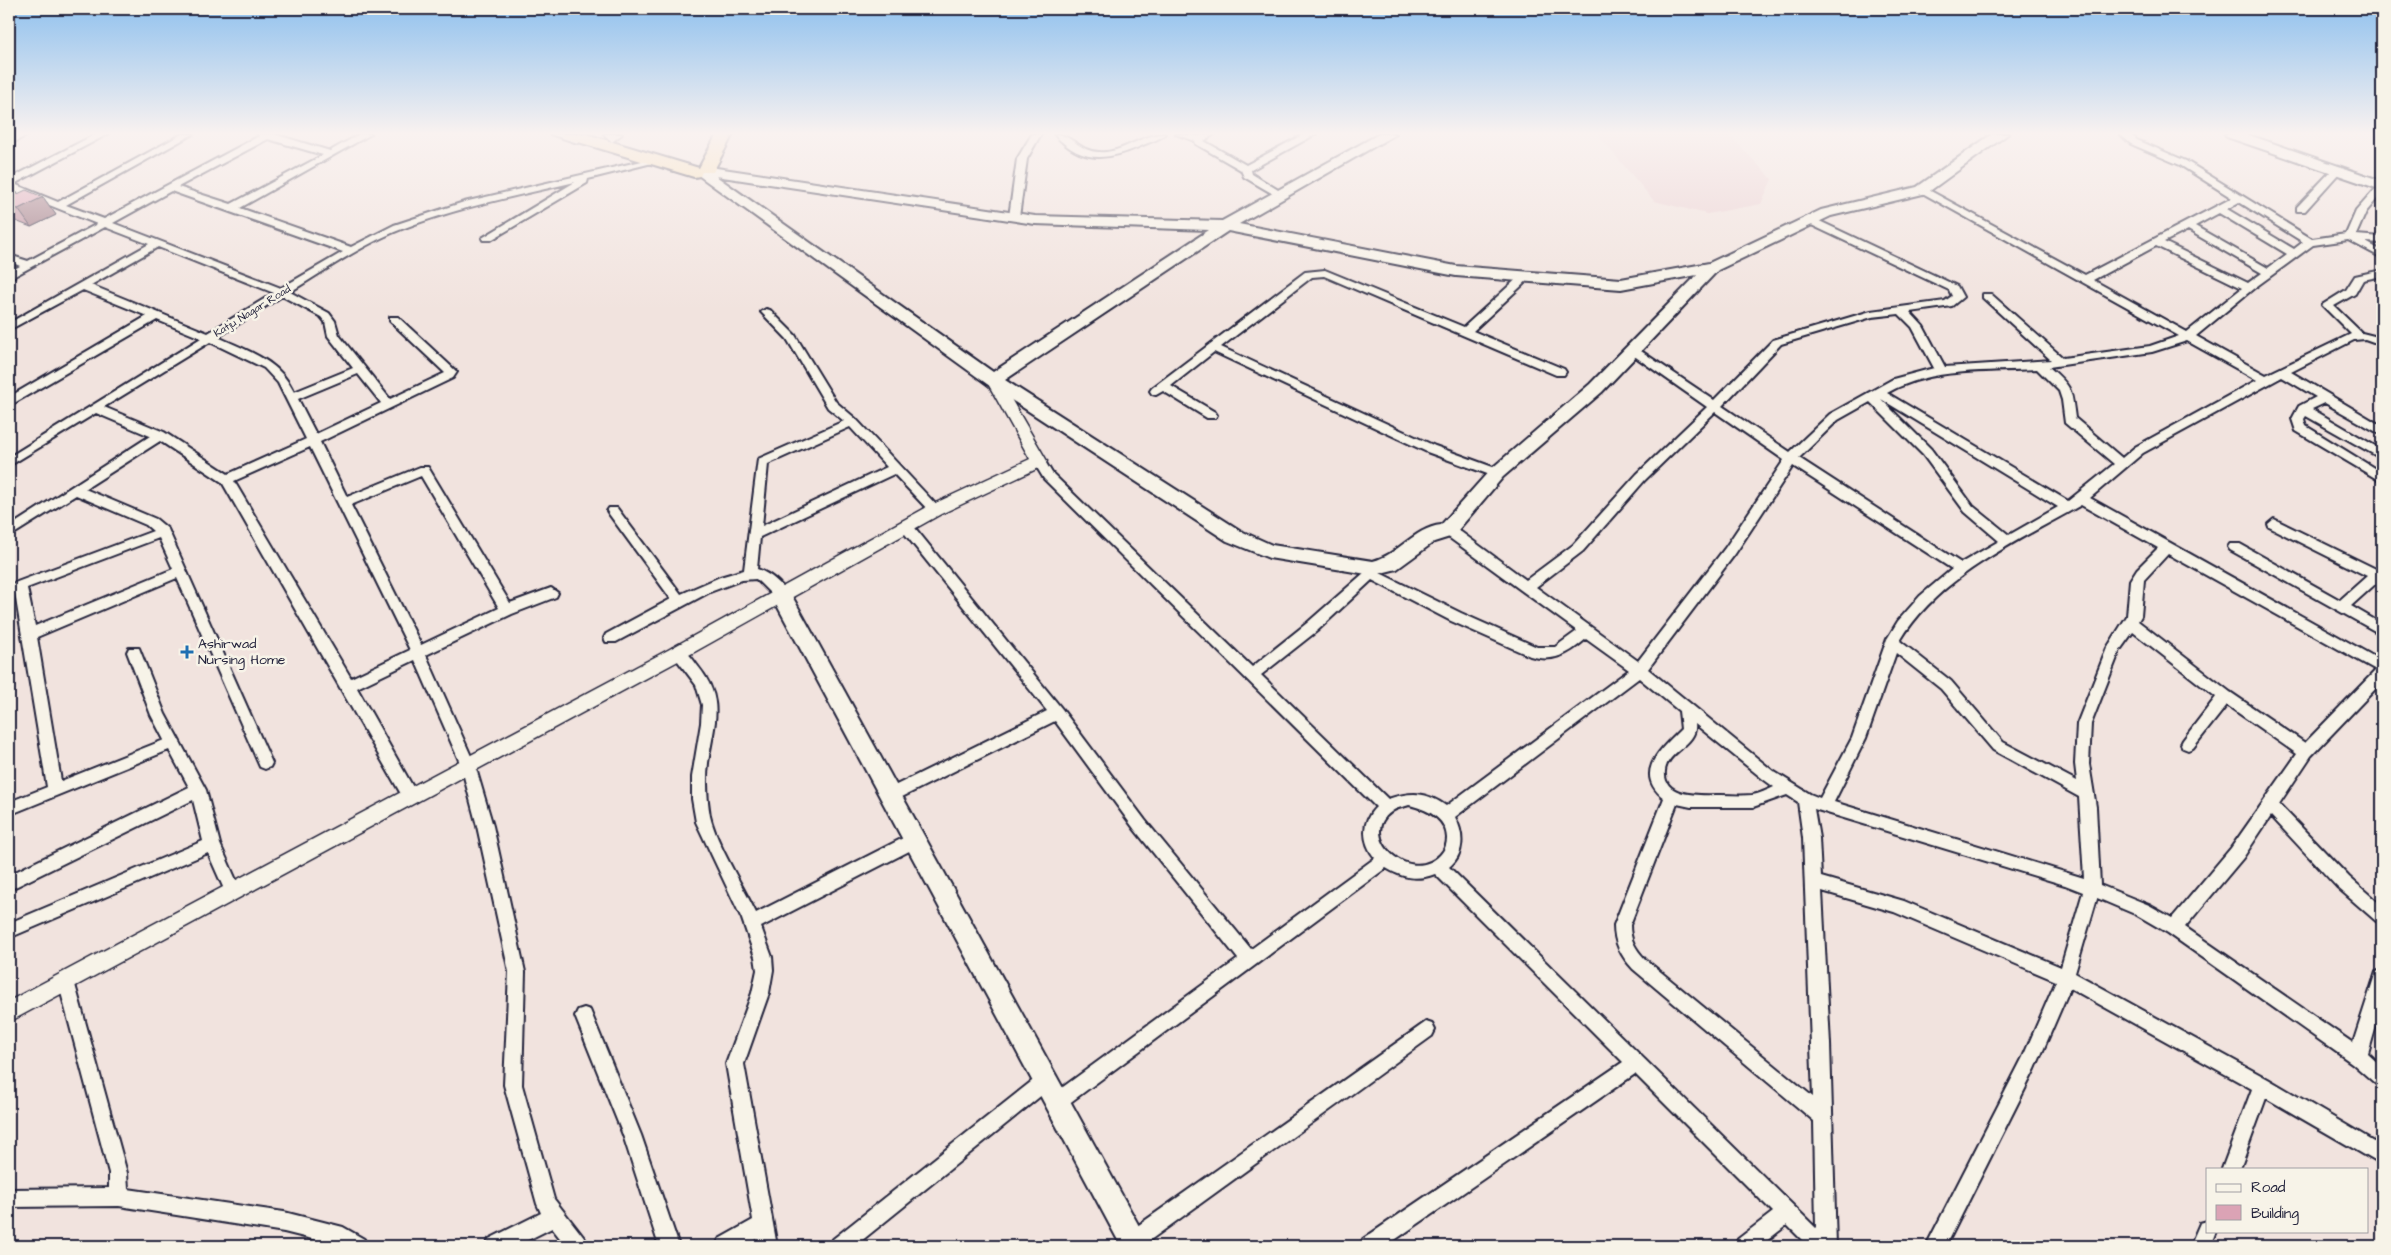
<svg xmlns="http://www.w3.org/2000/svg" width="2391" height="1255" font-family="'Architects Daughter',sans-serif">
	<rect width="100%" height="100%" fill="#f1e3de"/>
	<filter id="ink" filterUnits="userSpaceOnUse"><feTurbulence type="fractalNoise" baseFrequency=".02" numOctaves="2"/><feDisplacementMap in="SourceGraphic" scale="10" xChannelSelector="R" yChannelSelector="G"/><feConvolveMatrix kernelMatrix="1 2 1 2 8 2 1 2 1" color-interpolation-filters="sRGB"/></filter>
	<g filter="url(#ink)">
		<path fill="#ead0d2" d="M 1597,134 L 1728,134 L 1772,179 L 1761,204 L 1707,214 L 1654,201 Z"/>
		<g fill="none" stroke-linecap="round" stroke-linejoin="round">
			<g stroke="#22223b" stroke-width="4">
				<g id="minor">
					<path d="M 17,134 L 29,134 L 9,145 L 9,138 Z"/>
					<path d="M 96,134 L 108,134 L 14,184 L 58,202 L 182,134 L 193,134 L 66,205 L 104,219 L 259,136 L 258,134 L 274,134 L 330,151 L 360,134 L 371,134 L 240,208 L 351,247 L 394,225 L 464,202 L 655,158 L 660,161 L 588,179 L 587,183 L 491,240 L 483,240 L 482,238 L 575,182 C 517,196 458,207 402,229 C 363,244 326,270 290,292 L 329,313 L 335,321 L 339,335 L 390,399 L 445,373 L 390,321 L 390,317 L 398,317 L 457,372 L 453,378 L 320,442 L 347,497 L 420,467 L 428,467 L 510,603 L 551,588 L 558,593 L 556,597 L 512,614 L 426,655 L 475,765 L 493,826 L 525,972 L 522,1085 L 554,1199 L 585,1239 L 588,1246 L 566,1246 L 552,1228 L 516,1246 L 486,1246 L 489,1239 L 541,1213 L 537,1204 L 504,1085 L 509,972 L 477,826 L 461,765 L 415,660 L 357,688 L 418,796 L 415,801 L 410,802 L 405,801 L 222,482 L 160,441 L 85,489 L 156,519 L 168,529 L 272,763 L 270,767 L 265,769 L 260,767 L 177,578 L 37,637 L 61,781 L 164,740 L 151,715 L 127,652 L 129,648 L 139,648 L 165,714 L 206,790 L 220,844 L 241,891 L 239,896 L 233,898 L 227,896 L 208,853 L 9,938 L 9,923 L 203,841 L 193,800 L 9,890 L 9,875 L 189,787 L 169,750 L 9,815 L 9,802 L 47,787 L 15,593 L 9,595 L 9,585 L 153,531 L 146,525 L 76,495 L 9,537 L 9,527 L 150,436 L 96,413 L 9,466 L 9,457 L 201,338 L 157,320 L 9,406 L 9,397 L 147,316 L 83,290 L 9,330 L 9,323 L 149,244 L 105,227 L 9,279 L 9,272 L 20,266 L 9,261 L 9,255 L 28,261 L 97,224 L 9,189 L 9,179 ZM 268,139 L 323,155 L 231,204 L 178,187 ZM 171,191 L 343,252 L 281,288 L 113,223 ZM 158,247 L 274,293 L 208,333 L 91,285 ZM 282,296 L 321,317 L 325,322 L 328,336 L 353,368 L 294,392 C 278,359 249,352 218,337 ZM 210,342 L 264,368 L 278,383 L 306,439 L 228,474 L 164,432 L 104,407 ZM 358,374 L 381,403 L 316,434 L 298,399 ZM 310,447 L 410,650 L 351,678 L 234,481 ZM 421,476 L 499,608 L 421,645 L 351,505 ZM 159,538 L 173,569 L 35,626 L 27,588 Z"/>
					<path d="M 550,134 L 566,134 L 583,140 L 578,143 Z"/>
					<path d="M 604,134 L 622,134 L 612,142 Z"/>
					<path d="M 1032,134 L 1041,134 L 1027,159 L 1019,217 L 1014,220 L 1009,217 L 1017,159 Z"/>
					<path d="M 1054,134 C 1072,134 1080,152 1099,152 C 1122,154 1141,134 1165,134 C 1159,140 1149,142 1141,146 C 1107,161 1081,164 1054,134 Z"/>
					<path d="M 1176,134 L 1198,136 L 1214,134 L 1204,141 L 1246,165 L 1304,134 L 1316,134 L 1251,170 L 1252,174 L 1283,193 L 1285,195 L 1280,198 L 1244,177 L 1241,170 L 1196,144 L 1195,141 Z"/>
					<path d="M 2120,134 L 2130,134 L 2137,140 L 2186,161 L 2312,239 L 2346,234 L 2356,211 L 2379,185 L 2382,184 L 2382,193 L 2366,212 L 2356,235 L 2382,237 L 2382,243 L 2366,242 L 2382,251 L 2382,258 L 2348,240 L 2313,245 L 2253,289 L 2196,336 L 2266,375 L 2351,334 L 2322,305 L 2346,290 L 2355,276 L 2382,270 L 2382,276 L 2363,280 L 2355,294 L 2334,306 L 2362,333 L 2382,338 L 2382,345 L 2365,339 L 2354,340 L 2291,372 L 2382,426 L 2382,435 L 2325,403 L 2312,409 L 2382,450 L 2382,459 L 2306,416 L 2304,419 L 2306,426 L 2382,473 L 2382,482 L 2296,431 L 2292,419 L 2299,406 L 2316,397 L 2282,377 L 2143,453 L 2090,498 L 2382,661 L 2382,682 L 2311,756 L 2279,804 L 2349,877 L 2382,906 L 2382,923 L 2376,921 L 2337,887 L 2271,816 L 2243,858 L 2185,927 L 2353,1043 L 2374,978 L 2376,972 L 2382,970 L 2382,1005 L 2368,1054 L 2382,1067 L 2382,1087 L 2376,1084 L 2352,1063 L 2168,933 L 2137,915 L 2097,898 L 2075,973 L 2268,1079 L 2382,1146 L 2382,1165 L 2266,1098 L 2240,1169 L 2222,1169 L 2252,1089 L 2070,988 L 2035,1069 L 1946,1246 L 1926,1246 L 2023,1057 L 2056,981 L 1894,912 L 1822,891 L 1830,1044 L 1836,1246 L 1808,1246 L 1787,1225 L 1760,1246 L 1735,1246 L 1738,1239 L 1773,1212 L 1635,1074 L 1386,1246 L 1360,1246 L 1363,1239 L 1623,1062 L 1435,874 C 1416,881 1403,878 1386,868 L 1064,1107 L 1058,1110 L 1052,1107 L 1049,1101 L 1052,1095 L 1238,959 L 1135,830 L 1055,721 L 896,800 L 891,801 L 886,800 L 883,795 L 886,790 L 1047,711 L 901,529 L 900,526 L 901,523 L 911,523 L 1062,709 L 1145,820 L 1251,949 L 1375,858 C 1362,842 1361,822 1376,807 L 1044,479 L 1033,461 L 1035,458 L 1043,458 L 1052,473 L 1252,667 L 1307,623 L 1365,572 L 1368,565 L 1378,565 L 1378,572 L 1461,613 L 1537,647 L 1555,647 L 1577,631 L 1440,531 L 1446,526 L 1461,532 L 1526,580 L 1573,545 L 1637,474 L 1707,407 L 1630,353 L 1630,349 L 1638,349 L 1714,400 L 1773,340 L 1871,311 L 1945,301 L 1952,296 L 1949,290 L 1805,222 L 1805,218 L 1813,218 L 1957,286 L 1963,297 L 1952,306 L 1910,312 L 1923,326 L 1945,367 L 2051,360 L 1983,298 L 1983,294 L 1991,294 L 2063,358 L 2150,346 L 2179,336 L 1917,190 L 1925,188 L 2085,275 L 2232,198 L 2180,165 L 2131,144 ZM 2239,202 L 2303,242 L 2294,249 L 2227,209 ZM 2219,213 L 2287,254 L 2268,268 L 2195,226 ZM 2188,230 L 2262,273 L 2248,283 L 2164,242 ZM 2156,246 L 2242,288 L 2187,332 L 2093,280 ZM 1899,314 L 1912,327 L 1934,368 L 1893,379 L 1830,414 L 1790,452 L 1722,406 L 1781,344 L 1872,317 ZM 2187,341 L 2257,380 L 2135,447 L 2122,458 L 2075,418 C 2071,389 2073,388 2049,367 L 2152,352 ZM 2037,369 L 2059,391 L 2062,400 L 2065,423 L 2114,464 L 2068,501 L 1887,393 C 1932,367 1987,372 2037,369 ZM 1881,399 L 2058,507 L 2009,535 L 1973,506 L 1931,449 ZM 1870,402 L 1923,455 L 1965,512 L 1999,541 L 1961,563 L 1799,458 L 1838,420 ZM 1715,412 L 1784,460 L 1725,548 L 1638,661 L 1536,587 L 1583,551 L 1645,480 ZM 1793,466 L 1952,569 L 1920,596 L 1898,621 L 1887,639 L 1852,738 L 1820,798 L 1810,794 L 1773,771 L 1648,669 L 1735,554 ZM 2081,505 L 2158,548 L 2137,569 L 2130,580 L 2127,616 L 2107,648 L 2077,724 L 2075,764 L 2077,781 L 2003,742 L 1951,681 L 1900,641 C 1940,575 2017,542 2081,505 ZM 2168,554 L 2376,670 L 2305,743 L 2230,692 L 2138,621 L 2141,616 L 2144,580 ZM 1372,580 L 1451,621 L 1530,656 C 1553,663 1569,654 1586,639 L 1629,670 L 1446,806 C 1425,791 1411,792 1388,799 L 1261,675 L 1317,631 ZM 2133,632 L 2216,697 L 2183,740 L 2181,744 L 2183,748 L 2188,750 L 2193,748 L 2227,705 L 2297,754 L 2231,848 L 2172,918 L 2149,905 L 2100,885 L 2096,807 L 2089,764 L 2091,724 L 2120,650 ZM 1896,653 L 1941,689 L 1993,750 L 2079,797 L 2084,878 L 1834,802 L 1866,738 ZM 1639,678 L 1679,711 L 1681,729 C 1662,748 1632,773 1664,798 L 1614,925 C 1614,943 1621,956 1633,969 L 1814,1121 L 1816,1228 L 1449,867 C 1465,854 1464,834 1455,817 ZM 1695,724 L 1763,779 L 1774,787 C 1767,790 1760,794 1752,795 C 1742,796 1731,795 1721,795 C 1704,795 1662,799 1665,771 C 1667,751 1698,745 1695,724 ZM 1787,795 L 1798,802 L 1803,838 L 1813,1097 L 1645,959 C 1635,948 1630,940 1630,925 L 1677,804 L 1691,807 L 1753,807 ZM 1409,805 C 1426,809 1446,817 1447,838 C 1447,844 1445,850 1440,855 C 1410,886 1357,836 1391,812 C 1395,808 1403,807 1409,805 ZM 1814,809 L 2065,885 L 2083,892 L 2061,967 L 1904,901 L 1821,877 L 1819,838 Z"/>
					<path d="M 2337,167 L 2340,168 L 2340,172 L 2305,211 L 2297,211 L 2297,207 L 2334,168 Z"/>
					<path d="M 1325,270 L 1464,327 L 1522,274 L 1530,274 L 1530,278 L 1473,331 L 1564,369 L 1566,372 L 1564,375 L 1556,375 L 1324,276 L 1312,277 L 1221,347 L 1435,446 L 1501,470 L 1503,473 L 1501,476 L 1493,476 L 1427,452 L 1214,352 L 1171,386 L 1215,412 L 1217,415 L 1215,418 L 1207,418 L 1163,391 L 1156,395 L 1152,394 L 1150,391 L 1152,388 L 1305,272 Z"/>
					<path d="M 766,309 L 770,310 L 795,335 L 836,402 L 856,419 L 941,510 L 939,513 L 931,513 L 894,474 L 760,537 L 757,569 C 771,574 782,584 789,596 L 787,600 L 777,600 L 756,579 L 742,580 L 710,592 L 616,642 L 606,642 L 604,638 L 606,634 L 671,599 L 609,514 L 607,511 L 609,508 L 617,508 L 681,594 L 720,577 L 744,570 L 758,459 L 844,421 L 828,408 L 787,339 L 761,312 ZM 850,427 L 887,467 L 762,526 L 768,464 Z"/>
					<path d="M 2274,519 L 2376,569 L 2382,566 L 2382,578 L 2351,606 L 2382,624 L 2382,635 L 2230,550 L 2228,547 L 2230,544 L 2240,544 L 2340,600 L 2367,576 L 2269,527 L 2268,524 Z"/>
					<path d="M 678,647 C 686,649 692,658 697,665 C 726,700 714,722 708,763 C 706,780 707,799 710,816 C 716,843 743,886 756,913 L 909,835 L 915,833 L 921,835 L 923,840 L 921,845 L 761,927 L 772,957 L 773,970 L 769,993 L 744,1064 L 777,1246 L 757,1246 L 756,1239 L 744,1246 L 716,1246 L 719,1239 L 753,1220 L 726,1064 L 752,993 L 757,970 L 755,957 L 742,919 L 696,822 L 692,799 L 692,777 L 701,723 L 702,705 L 696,685 L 671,652 L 673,648 Z"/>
					<path d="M 66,973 L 72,975 L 74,981 L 127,1173 L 128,1189 L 284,1212 L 343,1227 L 364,1239 L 367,1246 L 340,1246 L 284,1232 L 119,1206 L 9,1207 L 9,1189 L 109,1188 L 109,1173 L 58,981 L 60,975 Z"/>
					<path d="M 584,1008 L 590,1010 L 641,1135 L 679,1246 L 659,1246 L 623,1135 L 575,1016 L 578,1010 Z"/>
					<path d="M 1426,1022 L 1432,1024 L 1435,1030 L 1432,1036 L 1142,1246 L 1126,1246 L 1123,1241 L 1126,1234 Z"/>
					<path d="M 1047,1071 L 1053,1074 L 1056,1080 L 1053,1086 L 855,1246 L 830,1246 L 833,1239 L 1041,1074 Z"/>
					<path d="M 2207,1221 L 2207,1231 L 2216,1231 L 2210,1246 L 2190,1246 L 2200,1223 Z"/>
				</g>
			</g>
			<g stroke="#22223b" stroke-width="3">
				<path id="tertiary" d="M 993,375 L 1000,380 L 1047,461 L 1045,465 L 941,514 L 680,660 L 9,1022 L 9,1001 L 668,650 L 929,506 L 1030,459 L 986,380 Z"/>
			</g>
			<g stroke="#22223b" stroke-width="4">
				<g id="secondary">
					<path d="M 1379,134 L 1396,134 L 1239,224 L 1456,266 L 1621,279 L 1709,263 L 1821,210 L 1917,187 L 1992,134 L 2008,134 L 1927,193 L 1831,216 L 1718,270 L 1602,392 L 1503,477 L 1453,536 L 1434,542 L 1397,569 L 1373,575 L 1269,558 L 1227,541 L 987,384 L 698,175 L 705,168 L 710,167 L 1035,216 L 1222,221 ZM 716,176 L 1035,224 L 1209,230 L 993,372 ZM 1228,231 L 1456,276 L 1621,289 L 1697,275 L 1590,384 L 1491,469 L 1441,525 C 1414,528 1398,555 1373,561 L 1272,545 L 1241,531 L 1005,380 Z"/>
					<path d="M 2225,134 L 2246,134 L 2382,181 L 2382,190 L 2227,137 Z"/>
					<path d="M 782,589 L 789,591 L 792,596 L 1150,1246 L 1121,1246 L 772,596 L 775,591 Z"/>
				</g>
			</g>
			<g stroke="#22223b" stroke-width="4">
				<path id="trunk" d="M 560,134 L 586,134 L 699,168 L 717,134 L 733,134 L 713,172 L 702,172 L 700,176 L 694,177 L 562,137 Z"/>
			</g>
			<use href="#minor" fill="#f7f3e8" fill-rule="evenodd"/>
			<use href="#tertiary" fill="#f7f3e8" fill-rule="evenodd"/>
			<use href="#secondary" fill="#f7f3e8" fill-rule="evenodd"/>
			<use href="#trunk" fill="#f8deab" fill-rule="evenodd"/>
		</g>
		<path fill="#bc8c9c" stroke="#22223b" d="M 43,197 L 56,215 L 31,227 L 13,220 L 9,215 L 9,198 Z"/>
		<path fill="#99727f" stroke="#22223b" d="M 43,197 L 56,215 L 31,227 L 18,209 Z"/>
		<path fill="#dba3b5" stroke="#22223b" d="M 26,190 L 43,197 L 18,209 L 9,206 L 9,198 Z"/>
	</g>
	<linearGradient id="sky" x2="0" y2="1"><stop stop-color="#90c1ee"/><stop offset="0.43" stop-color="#f9f2f0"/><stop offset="1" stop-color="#f9f2f0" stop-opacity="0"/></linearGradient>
	<rect width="2391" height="310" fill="url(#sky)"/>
	<path fill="#1f6fb2" stroke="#f7f3e8" stroke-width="2" d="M184.5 644.5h5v5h5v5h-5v5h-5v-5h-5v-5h5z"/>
	<g text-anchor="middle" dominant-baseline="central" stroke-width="5" stroke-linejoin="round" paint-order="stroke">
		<g font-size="11" fill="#22223b" stroke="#f7f3e8">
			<text transform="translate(252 311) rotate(-32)">Katju Nagar Road</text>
		</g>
		<g font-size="14" fill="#22223b" stroke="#f7f3e8" text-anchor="start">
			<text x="198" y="644">Ashirwad<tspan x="198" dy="16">Nursing Home</tspan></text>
		</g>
	</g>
	<rect width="2391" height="1255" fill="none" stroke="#f7f3e8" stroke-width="30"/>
	<rect x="15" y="15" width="2361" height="1225" fill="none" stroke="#22223b" stroke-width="2" filter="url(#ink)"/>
	<rect x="2206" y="1168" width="162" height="65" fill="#f7f3e8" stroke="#a29fa3"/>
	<rect x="2216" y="1184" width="25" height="8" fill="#f7f3e8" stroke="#a29fa3"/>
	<text x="2251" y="1192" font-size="15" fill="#22223b">Road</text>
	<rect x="2216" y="1205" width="25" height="15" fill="#dba3b5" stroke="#a29fa3"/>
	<text x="2251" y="1218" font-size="15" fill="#22223b">Building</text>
</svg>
